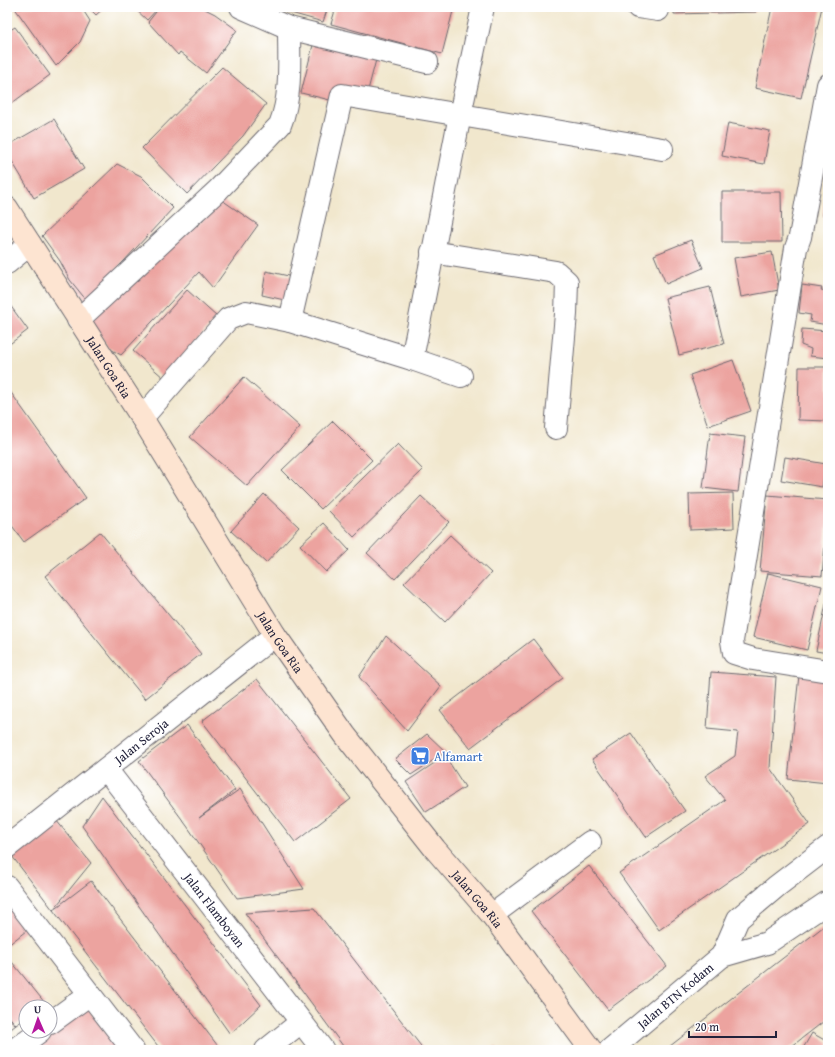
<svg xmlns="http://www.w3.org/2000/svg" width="835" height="1057" font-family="'Gentium Book Plus',serif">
	<rect width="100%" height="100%" fill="#fff"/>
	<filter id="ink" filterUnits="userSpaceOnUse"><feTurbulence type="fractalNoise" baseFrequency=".025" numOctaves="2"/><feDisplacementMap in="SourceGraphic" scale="8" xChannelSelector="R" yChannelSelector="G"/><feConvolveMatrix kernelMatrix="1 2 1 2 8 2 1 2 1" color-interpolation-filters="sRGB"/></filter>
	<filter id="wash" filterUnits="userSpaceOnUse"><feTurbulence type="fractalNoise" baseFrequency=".012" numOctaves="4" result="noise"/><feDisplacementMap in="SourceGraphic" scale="16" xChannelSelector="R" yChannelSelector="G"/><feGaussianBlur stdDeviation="0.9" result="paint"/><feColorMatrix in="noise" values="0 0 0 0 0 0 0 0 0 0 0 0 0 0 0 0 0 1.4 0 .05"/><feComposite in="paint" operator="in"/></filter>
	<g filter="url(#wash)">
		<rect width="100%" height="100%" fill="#f1e7cd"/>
		<g id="blocks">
			<g fill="#eca39f">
				<path d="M 14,7 L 81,7 L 90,21 L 80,42 L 56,66 Z"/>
				<path d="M 88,7 L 105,7 L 96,15 Z"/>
				<path d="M 133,7 L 159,7 L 147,20 Z"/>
				<path d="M 160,7 L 201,7 L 215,14 L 237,30 L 206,73 L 180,52 L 178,55 L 148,22 Z"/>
				<path d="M 269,7 L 328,7 L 323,22 Z"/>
				<path d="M 336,7 L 454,7 L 442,54 L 331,24 Z"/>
				<path d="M 674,7 L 755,7 L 756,12 L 674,14 Z"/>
				<path d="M 772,7 L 822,7 L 801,98 L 755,88 Z"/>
				<path d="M 15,27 L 50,75 L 12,103 L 7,96 L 7,32 Z"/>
				<path d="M 314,41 L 377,56 L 367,94 L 334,101 L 301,93 Z"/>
				<path d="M 222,67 L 266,104 L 243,136 L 187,194 L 142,148 Z"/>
				<path d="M 54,119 L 84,169 L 34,198 L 7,153 L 7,146 Z"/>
				<path d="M 728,123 L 770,131 L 764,164 L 722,156 Z"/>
				<path d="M 117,164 L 141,176 L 173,208 L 87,301 L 70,280 L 60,261 L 42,236 Z"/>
				<path d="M 827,169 L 828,169 L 828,217 L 823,216 Z"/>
				<path d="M 722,192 L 781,192 L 782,242 L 722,242 Z"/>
				<path d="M 219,198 L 258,225 L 213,288 L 199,272 L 121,355 L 107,347 L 90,321 L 192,222 L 198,226 Z"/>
				<path d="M 691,240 L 703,268 L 666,284 L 654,255 Z"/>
				<path d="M 772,252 L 779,290 L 741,297 L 734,258 Z"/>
				<path d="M 266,271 L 293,277 L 289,301 L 262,295 Z"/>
				<path d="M 802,285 L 822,288 L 821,290 L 828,291 L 828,325 L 810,322 L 811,315 L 799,313 Z"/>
				<path d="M 710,287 L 724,344 L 679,355 L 665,298 Z"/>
				<path d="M 187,290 L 217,317 L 164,378 L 133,351 Z"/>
				<path d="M 7,301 L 28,330 L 7,346 Z"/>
				<path d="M 802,329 L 828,331 L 828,358 L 810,356 L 811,349 L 801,345 Z"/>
				<path d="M 733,360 L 751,411 L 708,426 L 690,375 Z"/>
				<path d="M 799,367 L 828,367 L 828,421 L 798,420 Z"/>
				<path d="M 244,377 L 300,427 L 247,486 L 190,437 Z"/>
				<path d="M 7,387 L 86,498 L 24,542 L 7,519 Z"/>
				<path d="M 333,421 L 372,460 L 321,509 L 282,470 Z"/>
				<path d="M 710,433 L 745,437 L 738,492 L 703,488 Z"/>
				<path d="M 398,444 L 423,470 L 354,537 L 329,511 Z"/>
				<path d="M 785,457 L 826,464 L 822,487 L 781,480 Z"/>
				<path d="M 733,493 L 734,528 L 690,530 L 689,494 Z"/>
				<path d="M 264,494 L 299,527 L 266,563 L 231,531 Z"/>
				<path d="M 767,495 L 828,500 L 828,514 L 822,576 L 760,571 Z"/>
				<path d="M 421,496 L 449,522 L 395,579 L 367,553 Z"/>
				<path d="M 324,523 L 349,550 L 326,572 L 300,545 Z"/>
				<path d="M 100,532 L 201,654 L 145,699 L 45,576 Z"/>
				<path d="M 450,535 L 491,573 L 445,622 L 404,583 Z"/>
				<path d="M 768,573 L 822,586 L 807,650 L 753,637 Z"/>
				<path d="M 828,603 L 828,653 L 816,651 L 826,604 Z"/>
				<path d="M 386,636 L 441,686 L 407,731 L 359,677 Z"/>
				<path d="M 533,639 L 563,678 L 470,748 L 440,710 Z"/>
				<path d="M 711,672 L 776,677 L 770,768 L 810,824 L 659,930 L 619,873 L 725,800 L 705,776 L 735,756 L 738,732 L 707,729 Z"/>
				<path d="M 799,675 L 828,678 L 828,783 L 788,779 Z"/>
				<path d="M 257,679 L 351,799 L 295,842 L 202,721 Z"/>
				<path d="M 187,725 L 235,790 L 199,818 L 240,789 L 304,889 L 237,898 L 187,826 L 139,761 Z"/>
				<path d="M 631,733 L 685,811 L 646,837 L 592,759 Z"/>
				<path d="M 427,734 L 446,752 L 411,775 L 395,759 Z"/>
				<path d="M 445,756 L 465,787 L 426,812 L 406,782 Z"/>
				<path d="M 102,796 L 261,1005 L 230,1034 L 82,826 Z"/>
				<path d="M 56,820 L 91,863 L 53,910 L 12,856 Z"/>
				<path d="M 589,866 L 667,966 L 608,1010 L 531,911 Z"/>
				<path d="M 91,881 L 221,1050 L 161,1050 L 53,910 Z"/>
				<path d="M 7,896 L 31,927 L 7,946 Z"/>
				<path d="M 314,908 L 424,1050 L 346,1050 L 245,913 Z"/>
				<path d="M 828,923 L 828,1018 L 787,1050 L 665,1050 Z"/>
				<path d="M 12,962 L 45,1003 L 39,1007 L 26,1007 L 26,1018 L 16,1025 L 7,1032 L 7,1017 L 16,1025 L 7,1014 L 7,966 Z"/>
				<path d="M 86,1005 L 118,1049 L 30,1050 Z"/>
				<path d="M 812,1033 L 828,1042 L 828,1050 L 802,1050 Z"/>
				<path d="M 496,1046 L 498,1050 L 490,1050 Z"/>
			</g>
		</g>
	</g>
	<g filter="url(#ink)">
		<use href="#blocks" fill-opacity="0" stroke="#6a676e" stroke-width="1"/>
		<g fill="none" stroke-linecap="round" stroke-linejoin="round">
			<g stroke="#6a676e" stroke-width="24">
				<g id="minor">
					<path d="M 241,7 L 289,28 L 427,62"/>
					<path d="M 638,7 L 658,10"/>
					<path d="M 828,85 L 800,237 L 796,248 L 732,641 L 734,653 L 753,659 L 828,671"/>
					<path d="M 432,252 L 556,272 L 567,282 L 566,314 L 556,428"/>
					<path d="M 7,263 L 30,244"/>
					<path d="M 78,320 L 218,190 L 280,125 C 292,95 289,60 289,28"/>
					<path d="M 290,321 L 342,95 L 662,149"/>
					<path d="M 461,376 L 412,359 L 460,115 L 483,7"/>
					<path d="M 142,418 L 228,319 L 246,312 L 290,321 L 412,359"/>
					<path id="s1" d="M 106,769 L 323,1050"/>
					<path id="s2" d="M 7,847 L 275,635"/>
					<path d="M 7,887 L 133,1050"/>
					<path d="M 492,915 L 590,842"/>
					<path d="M 722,956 L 738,919 L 777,886 L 828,847"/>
					<path d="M 50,1023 L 90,994"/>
					<path d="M 14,1050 L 40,1031"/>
					<path d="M 266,1050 L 301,1022"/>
					<path id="s3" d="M 610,1050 L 722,956 L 767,943 L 828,902"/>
				</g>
			</g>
			<g stroke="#6a676e" stroke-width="24">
				<g id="secondary">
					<path id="s4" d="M 7,208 L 142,418 L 275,635 L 345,735 L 435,849 L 492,915 L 591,1050"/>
				</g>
			</g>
			<use href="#minor" stroke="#fff" stroke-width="22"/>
			<use href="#secondary" stroke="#fde4d1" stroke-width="22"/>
		</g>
	</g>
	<defs>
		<g id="supermarket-square" transform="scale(1)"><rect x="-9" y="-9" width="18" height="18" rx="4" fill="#3f7fe0" stroke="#fff"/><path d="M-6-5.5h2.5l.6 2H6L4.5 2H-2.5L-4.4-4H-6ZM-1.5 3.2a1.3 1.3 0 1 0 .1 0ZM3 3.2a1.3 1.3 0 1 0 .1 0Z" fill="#fff"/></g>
	</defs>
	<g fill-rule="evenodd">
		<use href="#supermarket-square" x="420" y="756"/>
	</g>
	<g text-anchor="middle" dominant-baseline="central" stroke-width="3" stroke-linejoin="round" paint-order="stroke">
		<g font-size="13" fill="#22223b" stroke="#fff">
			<text stroke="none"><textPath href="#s4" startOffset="189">Jalan Goa Ria</textPath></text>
			<text stroke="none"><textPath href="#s4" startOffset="513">Jalan Goa Ria</textPath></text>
			<text stroke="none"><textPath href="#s2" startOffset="171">Jalan Seroja</textPath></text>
			<text stroke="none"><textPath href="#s4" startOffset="837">Jalan Goa Ria</textPath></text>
			<text stroke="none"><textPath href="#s1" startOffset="178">Jalan Flamboyan</textPath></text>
			<text stroke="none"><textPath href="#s3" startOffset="85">Jalan BTN Kodam</textPath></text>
		</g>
		<g font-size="13" fill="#366cbe" stroke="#fff" text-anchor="start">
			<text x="434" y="756">Alfamart</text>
		</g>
	</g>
	<rect width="835" height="1057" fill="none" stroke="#fff" stroke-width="24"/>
	<g transform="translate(38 1019) rotate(358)"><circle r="19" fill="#ffffff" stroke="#a7a7b1"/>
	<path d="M0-3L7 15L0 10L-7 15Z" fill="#b5179e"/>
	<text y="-6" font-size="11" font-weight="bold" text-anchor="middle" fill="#22223b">U</text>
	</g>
	<path d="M689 1031v6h87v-6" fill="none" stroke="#22223b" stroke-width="2"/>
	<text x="695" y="1031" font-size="12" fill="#22223b" stroke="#ffffff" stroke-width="3" paint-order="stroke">20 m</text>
</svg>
